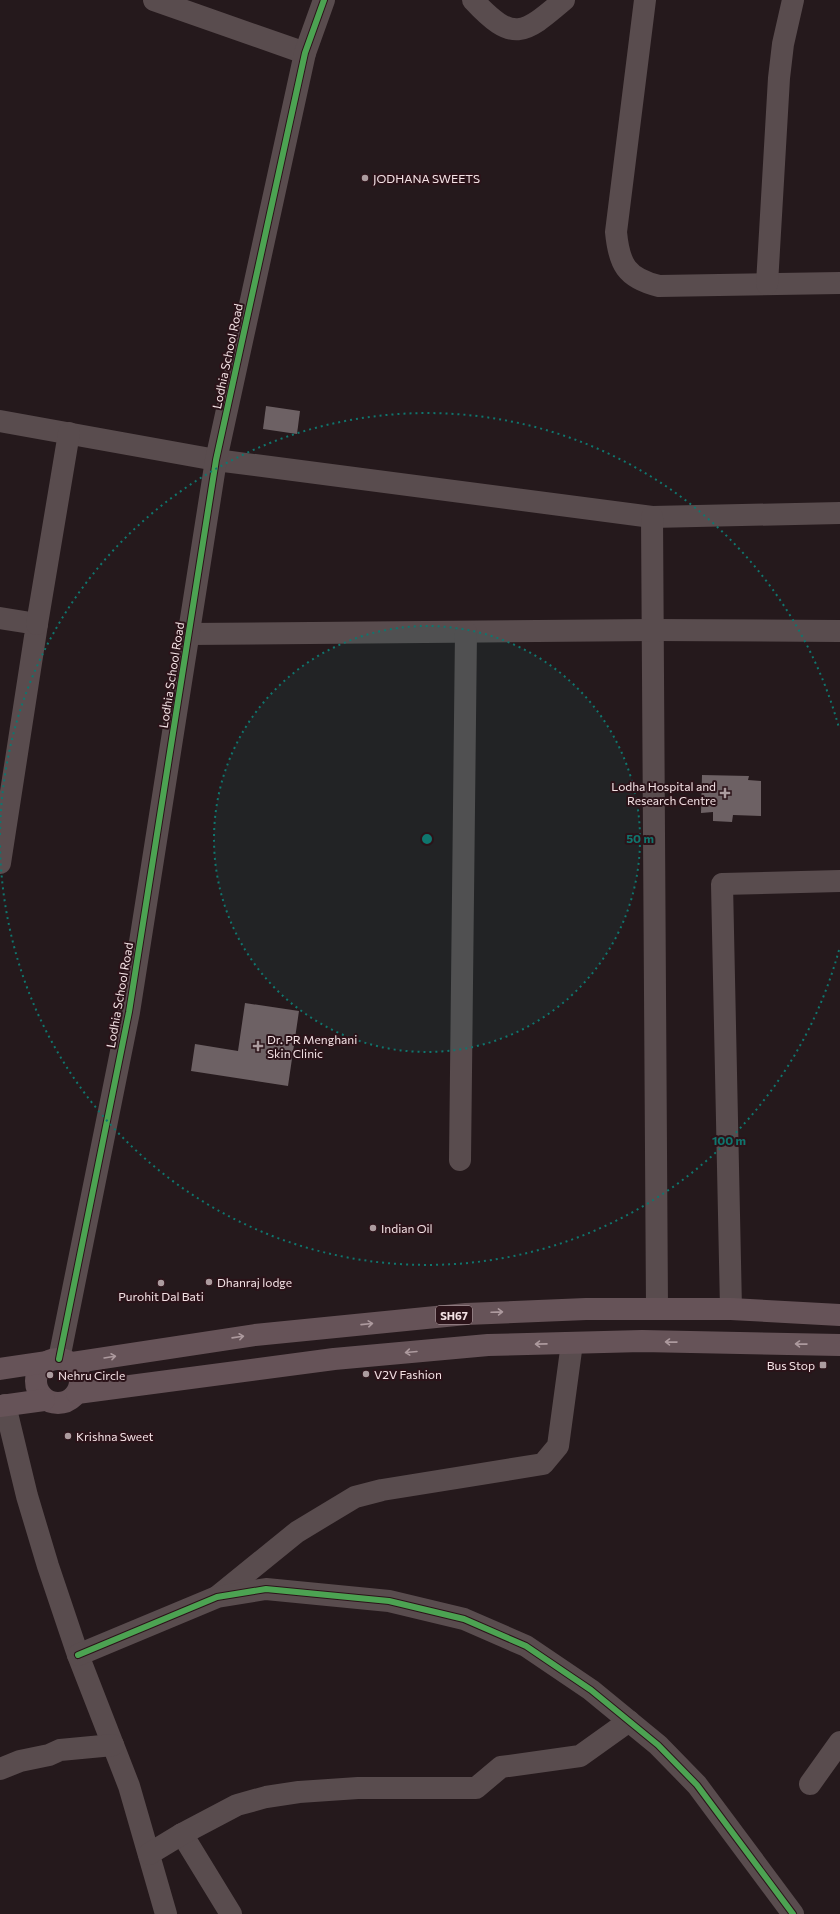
<svg xmlns="http://www.w3.org/2000/svg" width="840" height="1914" font-family="Commissioner,sans-serif">
	<rect width="100%" height="100%" fill="#25191c"/>
	<g fill="#6d6164">
		<path d="M 266,406 L 300,411 L 297,434 L 263,429 Z"/>
		<path d="M 702,775 L 749,776 L 748,780 L 761,781 L 761,816 L 733,815 L 732,822 L 713,821 L 713,812 L 701,813 Z"/>
		<path d="M 245,1003 L 299,1011 L 288,1086 L 191,1071 L 195,1044 L 238,1051 Z"/>
	</g>
	<g fill="none" stroke-linecap="round" stroke-linejoin="round">
		<g stroke="#594c4e" stroke-width="22">
			<path d="M 154,0 L 305,53"/>
			<path d="M 473,0 C 513,43 523,35 564,0"/>
			<path d="M 645,0 L 616,232 C 619,264 626,278 659,286 L 840,283"/>
			<path d="M 767,284 L 779,78 L 783,44 L 793,0"/>
			<path d="M 0,421 L 216,460 L 652,517 L 840,513"/>
			<path d="M 652,517 L 657,1309"/>
			<path d="M 0,618 L 37,624 L 0,863"/>
			<path d="M 37,624 L 69,433"/>
			<path d="M 189,634 L 653,630 L 840,631"/>
			<path d="M 460,1160 L 466,632"/>
			<path d="M 731,1309 L 722,884 L 840,881"/>
			<path d="M 59,1359 L 129,1012 L 216,460 L 305,53 L 324,0"/>
			<path d="M 5,1405 L 27,1496 L 48,1566 L 78,1655 L 129,1786 L 166,1914"/>
			<path d="M 218,1596 L 297,1532 L 355,1497 L 382,1490 L 543,1464 L 558,1446 L 572,1343"/>
			<path d="M 78,1655 L 217,1597 L 266,1589 L 389,1601 L 464,1619 L 526,1646 L 591,1690 L 658,1745 L 697,1785 L 793,1914"/>
			<path d="M 0,1769 L 20,1761 L 49,1755 L 60,1750 L 113,1745"/>
			<path d="M 810,1784 L 840,1742"/>
			<path d="M 182,1834 L 231,1914"/>
			<path d="M 149,1854 L 182,1834 L 237,1805 L 266,1797 L 299,1792 L 358,1788 L 476,1788 L 501,1767 L 580,1756 L 629,1721"/>
		</g>
		<g stroke="#665358" stroke-width="22">
			<circle cx="58" cy="1381" r="22"/>
			<path d="M 71,1363 L 255,1335 L 466,1314 L 586,1309 L 731,1309 L 840,1315"/>
			<path d="M 0,1369 L 46,1362"/>
			<path d="M 77,1393 L 334,1359 L 488,1345 L 642,1341 L 840,1345"/>
			<path d="M 0,1406 L 44,1400"/>
		</g>
		<g stroke="#2b1319" stroke-width="8">
			<g id="cycleway">
				<path d="M 59,1359 L 129,1012 L 216,460 L 305,53 L 324,0"/>
				<path d="M 78,1655 L 217,1597 L 266,1589 L 389,1601 L 464,1619 L 526,1646 L 591,1690 L 658,1745 L 697,1785 L 793,1914"/>
			</g>
		</g>
		<use href="#cycleway" stroke="#4ca352" stroke-width="6"/>
	</g>
	<defs><path id="oneway-shaft" d="M-6 0H5M1.5-3L5.5 0L1.5 3" fill="none" stroke-width="1.6" stroke-linecap="round" stroke-linejoin="round"/></defs>
	<g stroke="#ad9a9e">
		<use href="#oneway-shaft" transform="translate(497 1312) rotate(-2)"/>
		<use href="#oneway-shaft" transform="translate(367 1324) rotate(-6)"/>
		<use href="#oneway-shaft" transform="translate(238 1337) rotate(-8)"/>
		<use href="#oneway-shaft" transform="translate(671 1342) rotate(-179)"/>
		<use href="#oneway-shaft" transform="translate(541 1344) rotate(179)"/>
		<use href="#oneway-shaft" transform="translate(801 1344) rotate(-179)"/>
		<use href="#oneway-shaft" transform="translate(411 1352) rotate(175)"/>
		<use href="#oneway-shaft" transform="translate(110 1357) rotate(-9)"/>
	</g>
	<circle cx="427" cy="839" r="213" fill="#0f766e" fill-opacity=".12"/>
	<g fill="none" stroke="#0f766e" stroke-width="2" stroke-dasharray="2 4">
		<circle cx="427" cy="839" r="213"/>
		<path d="M839 950A427 427 0 0 1 0 843M0 835A427 427 0 0 1 839 728"/>
	</g>
	<g fill="#ac9c9f" stroke="#2b1319" stroke-width="1.5">
		<circle cx="365" cy="178" r="4"/>
		<path d="M723 787h4v4h4v4h-4v4h-4v-4h-4v-4h4z"/>
		<path d="M256 1040h4v4h4v4h-4v4h-4v-4h-4v-4h4z"/>
		<circle cx="373" cy="1228" r="4"/>
		<circle cx="209" cy="1282" r="4"/>
		<circle cx="161" cy="1283" r="4"/>
		<rect x="819" y="1361" width="8" height="8" rx="2"/>
		<circle cx="366" cy="1374" r="4"/>
		<circle cx="50" cy="1375" r="4"/>
		<circle cx="68" cy="1436" r="4"/>
	</g>
	<g text-anchor="middle" dominant-baseline="central" stroke-width="4" stroke-linejoin="round" paint-order="stroke">
		<rect fill="#2b1319" stroke="#b8a4a8" stroke-width="1" x="436" y="1306" width="36" height="18" rx="3"/>
		<g font-size="11" font-weight="bold" fill="#f4e2e5">
			<text x="454" y="1315">SH67</text>
		</g>
		<g font-size="12" fill="#f4e2e5" stroke="#2b1319" text-anchor="start">
			<text x="373" y="178">JODHANA SWEETS</text>
			<text x="716" y="786" text-anchor="end">Lodha Hospital and<tspan x="716" dy="14">Research Centre</tspan></text>
			<text x="267" y="1039">Dr. PR Menghani<tspan x="267" dy="14">Skin Clinic</tspan></text>
			<text x="381" y="1228">Indian Oil</text>
			<text x="217" y="1282">Dhanraj lodge</text>
			<text x="161" y="1296" text-anchor="middle">Purohit Dal Bati</text>
			<text x="815" y="1365" text-anchor="end">Bus Stop</text>
			<text x="374" y="1374">V2V Fashion</text>
			<text x="58" y="1375">Nehru Circle</text>
			<text x="76" y="1436">Krishna Sweet</text>
		</g>
		<g font-size="12" fill="#f4e2e5" stroke="#2b1319">
			<text transform="translate(227 356) rotate(-78)">Lodhia School Road</text>
			<text transform="translate(171 675) rotate(-81)">Lodhia School Road</text>
			<text transform="translate(119 995) rotate(-80)">Lodhia School Road</text>
		</g>
	</g>
	<circle cx="427" cy="839" r="6" fill="#0f766e" stroke="#2b1319" stroke-width="2"/>
	<g font-size="12" text-anchor="middle" font-weight="bold" fill="#0f766e" stroke="#2b1319" stroke-width="4" stroke-linejoin="round" paint-order="stroke">
		<text x="640" y="843">50 m</text>
		<text x="729" y="1145">100 m</text>
	</g>
</svg>
